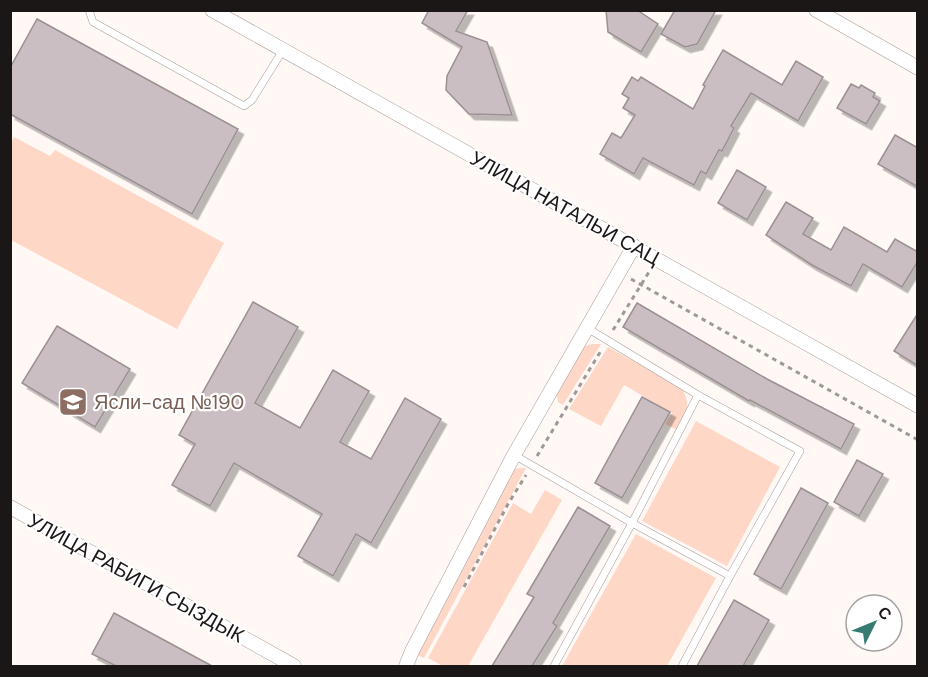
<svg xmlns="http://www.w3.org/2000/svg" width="928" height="677" font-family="'DM Sans',sans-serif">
	<defs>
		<filter id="shadow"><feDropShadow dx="5.5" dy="5.5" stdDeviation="0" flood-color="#0004"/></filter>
	</defs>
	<rect width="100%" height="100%" fill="#fff8f5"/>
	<g fill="#fed7c6">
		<path d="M 14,137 L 50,156 L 55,150 L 224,243 L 177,329 L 11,240 L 10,144 Z"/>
		<path d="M 592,344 L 601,344 L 563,405 L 558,402 L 556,391 L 582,347 Z"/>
		<path d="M 608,347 L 682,388 C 692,408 686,411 677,430 L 665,424 L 672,413 L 624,385 L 601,426 L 569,409 Z"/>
		<path d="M 696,421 L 780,467 L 727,566 L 642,521 Z"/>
		<path d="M 520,468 L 526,468 L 424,658 L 415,654 L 514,469 Z"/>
		<path d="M 545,490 L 562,500 L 468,666 L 443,666 L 428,658 L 513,503 L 531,514 Z"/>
		<path d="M 636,534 L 716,578 L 667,666 L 562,666 Z"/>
	</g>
	<g fill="#cabec2" stroke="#9b9093" stroke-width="1.5" filter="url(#shadow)">
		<path d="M 429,10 L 468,10 L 456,31 L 487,42 L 512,115 L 469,114 L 446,90 L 447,76 L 462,47 L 422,23 Z"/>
		<path d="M 606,10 L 637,10 L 658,24 L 641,52 L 608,32 Z"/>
		<path d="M 675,10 L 716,10 L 697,44 L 685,47 L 661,34 Z"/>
		<path d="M 37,19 L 238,129 L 192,214 L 10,114 L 10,68 Z"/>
		<path d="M 723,50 L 782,85 L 796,61 L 823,77 L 798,121 L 751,93 L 731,126 L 734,128 L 722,151 L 719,150 L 706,174 L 701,171 L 694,185 L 643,158 L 634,174 L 600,154 L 612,133 L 621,138 L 635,115 L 623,108 L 629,98 L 622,94 L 632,77 L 638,81 L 641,77 L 693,109 L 705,86 L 703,85 Z"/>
		<path d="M 851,84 L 859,88 L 861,85 L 875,93 L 873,97 L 880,101 L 866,124 L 837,108 Z"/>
		<path d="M 895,135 L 918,148 L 918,187 L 878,164 Z"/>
		<path d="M 737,170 L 766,187 L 747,220 L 718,203 Z"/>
		<path d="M 786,202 L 813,218 L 803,234 L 831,250 L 844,227 L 887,252 L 895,239 L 918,252 L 918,261 L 902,287 L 863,264 L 851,286 L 812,265 L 766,235 Z"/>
		<path d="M 253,302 L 298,327 L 255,403 L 300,428 L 333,370 L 369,391 L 340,442 L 371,459 L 405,398 L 441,419 L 371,543 L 356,534 L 333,576 L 298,556 L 322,514 L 234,463 L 210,506 L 172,485 L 195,444 L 179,435 Z"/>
		<path d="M 637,303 L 767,379 L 854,424 L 841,449 L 750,400 L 749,401 L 623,327 Z"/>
		<path d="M 918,313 L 918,366 L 894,351 Z"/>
		<path d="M 57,326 L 130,369 L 95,427 L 22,383 Z"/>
		<path d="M 642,397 L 670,412 L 622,498 L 595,483 Z"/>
		<path d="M 857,460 L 883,474 L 859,516 L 834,502 Z"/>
		<path d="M 801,488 L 828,503 L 781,589 L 754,574 Z"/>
		<path d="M 578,507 L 610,526 L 553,623 L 557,626 L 532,666 L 492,666 L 534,597 L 527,594 Z"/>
		<path d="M 734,600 L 769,620 L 743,666 L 697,666 Z"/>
		<path d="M 114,613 L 212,666 L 116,666 L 92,654 Z"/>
	</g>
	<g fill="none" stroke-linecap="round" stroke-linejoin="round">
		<g stroke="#a89d99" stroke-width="8">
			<g id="lane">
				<path d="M 89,10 L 93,22 L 244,106 L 252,100 L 283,50"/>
				<path d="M 587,328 L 698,395 L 800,451 L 730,576 L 682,666"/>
				<path d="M 514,455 L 632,523 L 730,576"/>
				<path d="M 554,666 L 632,523 L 698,395"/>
			</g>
		</g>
		<g stroke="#a89d99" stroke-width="15">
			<g id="street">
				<path d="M 212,10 L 918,406"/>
				<path d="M 816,10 L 918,68"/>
				<path d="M 10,507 L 294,666"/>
				<path d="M 406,666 L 412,651 L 514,455 L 634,246"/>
			</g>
		</g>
		<g stroke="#9f9997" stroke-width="3" stroke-dasharray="4.5 4.5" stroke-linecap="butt">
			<path d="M 631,279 L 918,440"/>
			<path d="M 613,330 L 649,272"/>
			<path d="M 537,456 L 602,349"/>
			<path d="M 464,587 L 508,504 L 526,475"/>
		</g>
		<use href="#lane" stroke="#fff" stroke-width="7"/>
		<use href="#street" stroke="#fff" stroke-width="14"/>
	</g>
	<defs>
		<g id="school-square" transform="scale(1.5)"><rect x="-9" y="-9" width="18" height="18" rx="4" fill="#8d6e63" stroke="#fff"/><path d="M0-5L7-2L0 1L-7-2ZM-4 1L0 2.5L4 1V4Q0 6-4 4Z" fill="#fff"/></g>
	</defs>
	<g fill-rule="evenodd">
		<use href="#school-square" x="73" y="402"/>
	</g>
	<g text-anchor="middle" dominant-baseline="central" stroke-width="4.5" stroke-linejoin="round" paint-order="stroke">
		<g font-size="20" fill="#1b1716" stroke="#fff">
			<text transform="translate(565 208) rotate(29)">УЛИЦА НАТАЛЬИ САЦ</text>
			<text transform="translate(136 578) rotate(29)">УЛИЦА РАБИГИ СЫЗДЫК</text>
		</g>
		<g font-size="20" fill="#785e54" stroke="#fff" text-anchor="start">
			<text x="94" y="402">Ясли-сад №190</text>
		</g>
	</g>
	<rect width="928" height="677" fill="none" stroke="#1b1716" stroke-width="24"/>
	<g transform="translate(874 623) rotate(47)"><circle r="28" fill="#ffffff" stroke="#a4a2a2" stroke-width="1.5"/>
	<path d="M0-4.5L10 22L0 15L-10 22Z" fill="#367c73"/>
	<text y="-9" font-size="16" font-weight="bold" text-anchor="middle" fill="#1b1716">С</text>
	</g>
</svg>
